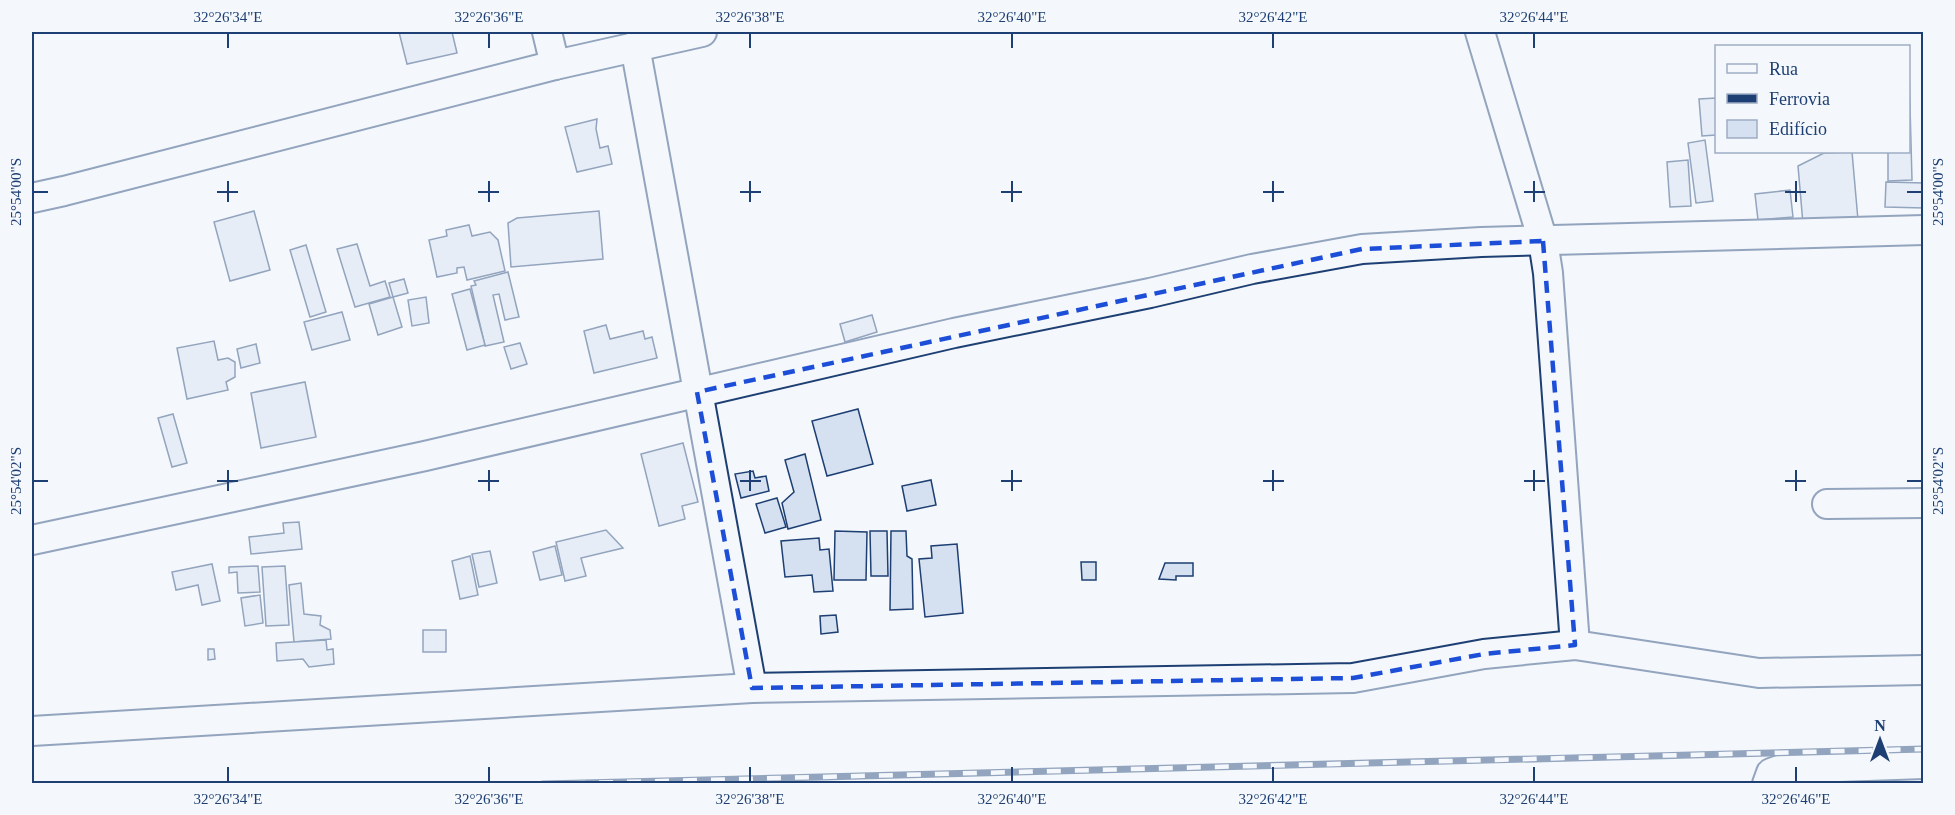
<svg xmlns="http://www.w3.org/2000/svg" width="1955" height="815" font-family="Georgia,serif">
	<rect width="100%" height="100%" fill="#f4f7fb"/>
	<g fill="#d5e0f0" stroke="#1d3f73" stroke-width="1.5">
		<path d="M 399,32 L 452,32 L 457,53 L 407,64 Z"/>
		<path d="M 1909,69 L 1912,180 L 1888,181 L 1888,152 L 1908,152 Z"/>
		<path d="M 1716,98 L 1716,135 L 1702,136 L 1699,99 Z"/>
		<path d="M 597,119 L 596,129 L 600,148 L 608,146 L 612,164 L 577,172 L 565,127 Z"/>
		<path d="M 1705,140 L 1713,201 L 1696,203 L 1688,143 Z"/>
		<path d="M 1852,152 L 1858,220 L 1803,224 L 1798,166 L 1824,153 Z"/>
		<path d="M 1688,160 L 1691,206 L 1670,207 L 1667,162 Z"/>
		<path d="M 1886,182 L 1924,183 L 1924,208 L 1885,207 Z"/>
		<path d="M 1790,190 L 1793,217 L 1758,220 L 1755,194 Z"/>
		<path d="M 254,211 L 270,270 L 230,281 L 214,222 Z"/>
		<path d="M 599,211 L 603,259 L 511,267 L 508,223 L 517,218 Z"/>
		<path d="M 469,225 L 472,236 L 490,232 L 498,240 L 505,271 L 467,280 L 464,267 L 457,268 L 457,273 L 437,277 L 429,240 L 447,236 L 446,230 Z"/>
		<path d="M 357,244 L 370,286 L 385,281 L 390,297 L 355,307 L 337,249 Z"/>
		<path d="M 306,245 L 326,312 L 310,317 L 290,250 Z"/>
		<path d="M 508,272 L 519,317 L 505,320 L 499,294 L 493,295 L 504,342 L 485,346 L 471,286 L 476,285 L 474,281 Z"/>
		<path d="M 404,279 L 408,293 L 393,297 L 389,283 Z"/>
		<path d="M 470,289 L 485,345 L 467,350 L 452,294 Z"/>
		<path d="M 393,297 L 402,327 L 378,335 L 369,304 Z"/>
		<path d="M 426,297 L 429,323 L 412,326 L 408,300 Z"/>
		<path d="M 342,312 L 350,340 L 312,350 L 304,322 Z"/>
		<path d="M 872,315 L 877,332 L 845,342 L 840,324 Z"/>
		<path d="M 606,325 L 610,339 L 643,331 L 645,339 L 652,337 L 657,358 L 594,373 L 584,331 Z"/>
		<path d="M 214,341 L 218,360 L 228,358 L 235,362 L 235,377 L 226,382 L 228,390 L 187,399 L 177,348 Z"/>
		<path d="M 520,343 L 527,364 L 511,369 L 504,347 Z"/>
		<path d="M 256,344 L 260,363 L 241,368 L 237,349 Z"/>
		<path d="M 305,382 L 316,437 L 261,448 L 251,393 Z"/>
		<path d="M 858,409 L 873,464 L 827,476 L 812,421 Z"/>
		<path d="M 173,414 L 187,463 L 172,467 L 158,418 Z"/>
		<path d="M 683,443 L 698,502 L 682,506 L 685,519 L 659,526 L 641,454 Z"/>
		<path d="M 805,454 L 821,520 L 788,529 L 782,503 L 794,492 L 785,460 Z"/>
		<path d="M 753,471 L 755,478 L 766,476 L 769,491 L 741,498 L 735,474 Z"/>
		<path d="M 931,480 L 936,505 L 907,511 L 902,486 Z"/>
		<path d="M 777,498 L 786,527 L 765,533 L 756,504 Z"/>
		<path d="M 299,522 L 302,549 L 251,554 L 249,537 L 284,533 L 283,523 Z"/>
		<path d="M 606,530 L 623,548 L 581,558 L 586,576 L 565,581 L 556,542 Z"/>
		<path d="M 835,531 L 867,532 L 866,580 L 834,580 Z"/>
		<path d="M 870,531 L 887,531 L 888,576 L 871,576 Z"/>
		<path d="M 891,531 L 906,531 L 907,556 L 912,559 L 913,609 L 890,610 Z"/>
		<path d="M 819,538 L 820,550 L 829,549 L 833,591 L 814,592 L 812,575 L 785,577 L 781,541 Z"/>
		<path d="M 957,544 L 963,613 L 925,617 L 919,559 L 932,558 L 931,546 Z"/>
		<path d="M 555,546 L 562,575 L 540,580 L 533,552 Z"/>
		<path d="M 490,551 L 497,583 L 479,587 L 472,554 Z"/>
		<path d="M 470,556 L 478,595 L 460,599 L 452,561 Z"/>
		<path d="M 1081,562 L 1096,562 L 1096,580 L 1082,580 Z"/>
		<path d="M 1165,563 L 1193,563 L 1193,576 L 1176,576 L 1176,580 L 1159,579 Z"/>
		<path d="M 212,564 L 220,601 L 202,605 L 198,585 L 176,590 L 172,572 Z"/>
		<path d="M 258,566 L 260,592 L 238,593 L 237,572 L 229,573 L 229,567 Z"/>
		<path d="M 285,566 L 289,625 L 266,626 L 262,567 Z"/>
		<path d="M 301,583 L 304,614 L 321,616 L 320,625 L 330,630 L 331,639 L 294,642 L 289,585 Z"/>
		<path d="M 260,595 L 263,623 L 245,626 L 241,598 Z"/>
		<path d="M 836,615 L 838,632 L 821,634 L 820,616 Z"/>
		<rect x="423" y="630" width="23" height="22"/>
		<path d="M 326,640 L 327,650 L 333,649 L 334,664 L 309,667 L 303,659 L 277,661 L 276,643 Z"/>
		<path d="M 208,649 L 214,649 L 215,659 L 208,660 Z"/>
	</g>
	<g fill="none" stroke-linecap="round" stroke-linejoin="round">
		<g stroke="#1d3f73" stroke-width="32">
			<g id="street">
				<path d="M 547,32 L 555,65"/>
				<path d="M 1480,32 L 1543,241 L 1548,273 L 1575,645"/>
				<path d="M 635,46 L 752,688"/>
				<path d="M 32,198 L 64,191 L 555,65 L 702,32"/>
				<path d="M 1827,504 L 1924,503"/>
				<path d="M 32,540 L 425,456 L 954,333 L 1150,293 L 1252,269 L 1362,249 L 1481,242 L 1924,230"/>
				<path d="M 32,731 L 752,688 L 1353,678 L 1484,654 L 1575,645 L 1759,673 L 1924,670"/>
				<path d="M 1767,784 L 1771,773 L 1782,769 L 1924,764"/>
			</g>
		</g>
		<use href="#street" stroke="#f4f7fb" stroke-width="28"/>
		<g stroke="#1d3f73" stroke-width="7">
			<path id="rail" d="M 543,784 L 1924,749"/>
		</g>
		<use href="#rail" stroke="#f4f7fb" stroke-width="4.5" stroke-dasharray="14" stroke-linecap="butt"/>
	</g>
	<path d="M0 0H1955V815H0ZM 1543,241 L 1575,645 L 1484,654 L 1353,678 L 752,688 L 697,392 L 1362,249 Z" fill="#f4f7fb" fill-opacity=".55" fill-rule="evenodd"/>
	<path fill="none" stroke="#1d4ed8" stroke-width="4.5" stroke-dasharray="12 8" stroke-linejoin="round" d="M 1543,241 L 1575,645 L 1484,654 L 1353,678 L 752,688 L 697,392 L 1362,249 Z"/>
	<path fill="none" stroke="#1d3f73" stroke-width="2" d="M 228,33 L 228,48M 489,33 L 489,48M 750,33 L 750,48M 1012,33 L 1012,48M 1273,33 L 1273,48M 1534,33 L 1534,48M 228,181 L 228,202M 489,181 L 489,202M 750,181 L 750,202M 1012,181 L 1012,202M 1273,181 L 1273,202M 1534,181 L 1534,202M 1796,181 L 1796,202M 33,192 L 48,192M 217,192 L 238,192M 478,192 L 499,192M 740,192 L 761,192M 1001,192 L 1022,192M 1263,192 L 1284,192M 1524,192 L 1545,192M 1785,192 L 1806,192M 1907,192 L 1922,192M 228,470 L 228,491M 489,470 L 489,491M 750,470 L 750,491M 1012,470 L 1012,491M 1273,470 L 1273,491M 1534,470 L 1534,491M 1796,470 L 1796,491M 33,481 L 48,481M 217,481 L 238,481M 478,481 L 499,481M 740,481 L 761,481M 1001,481 L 1022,481M 1263,481 L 1284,481M 1524,481 L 1545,481M 1785,481 L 1806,481M 1907,481 L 1922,481M 228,767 L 228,782M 489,767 L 489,782M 750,767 L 750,782M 1012,767 L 1012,782M 1273,767 L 1273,782M 1534,767 L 1534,782M 1796,767 L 1796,782"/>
	<rect width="1955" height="815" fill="none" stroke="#f4f7fb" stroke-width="66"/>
	<rect x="1715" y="45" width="195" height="108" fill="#f4f7fb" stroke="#9eadc5" stroke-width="1.5"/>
	<rect x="1727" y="64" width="30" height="9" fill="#f4f7fb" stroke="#9eadc5" stroke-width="1.5"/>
	<text x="1769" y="75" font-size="18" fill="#1d3f73">Rua</text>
	<rect x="1727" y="94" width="30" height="9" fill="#1d3f73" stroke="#9eadc5" stroke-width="1.5"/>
	<text x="1769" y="105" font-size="18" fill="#1d3f73">Ferrovia</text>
	<rect x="1727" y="120" width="30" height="18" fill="#d5e0f0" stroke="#9eadc5" stroke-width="1.5"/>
	<text x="1769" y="135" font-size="18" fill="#1d3f73">Edifício</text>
	<g transform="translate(1880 740)" stroke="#f4f7fb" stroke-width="4.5" paint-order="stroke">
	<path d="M0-4.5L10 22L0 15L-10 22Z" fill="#1d3f73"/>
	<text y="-9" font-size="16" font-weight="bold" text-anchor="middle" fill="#1d3f73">N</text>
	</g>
	<rect x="33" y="33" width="1889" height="749" fill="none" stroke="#1d3f73" stroke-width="2"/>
	<g font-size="15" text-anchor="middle" fill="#1d3f73">
		<text x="228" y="22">32°26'34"E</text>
		<text x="489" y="22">32°26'36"E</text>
		<text x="750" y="22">32°26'38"E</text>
		<text x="1012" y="22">32°26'40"E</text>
		<text x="1273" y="22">32°26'42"E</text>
		<text x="1534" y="22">32°26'44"E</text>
		<text transform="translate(16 192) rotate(-90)" y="5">25°54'00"S</text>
		<text transform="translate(1938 192) rotate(-90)" y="5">25°54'00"S</text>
		<text transform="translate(16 481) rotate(-90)" y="5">25°54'02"S</text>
		<text transform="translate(1938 481) rotate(-90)" y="5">25°54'02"S</text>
		<text x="228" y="804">32°26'34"E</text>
		<text x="489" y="804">32°26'36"E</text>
		<text x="750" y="804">32°26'38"E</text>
		<text x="1012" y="804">32°26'40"E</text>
		<text x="1273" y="804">32°26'42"E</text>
		<text x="1534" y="804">32°26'44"E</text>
		<text x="1796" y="804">32°26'46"E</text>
	</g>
</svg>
